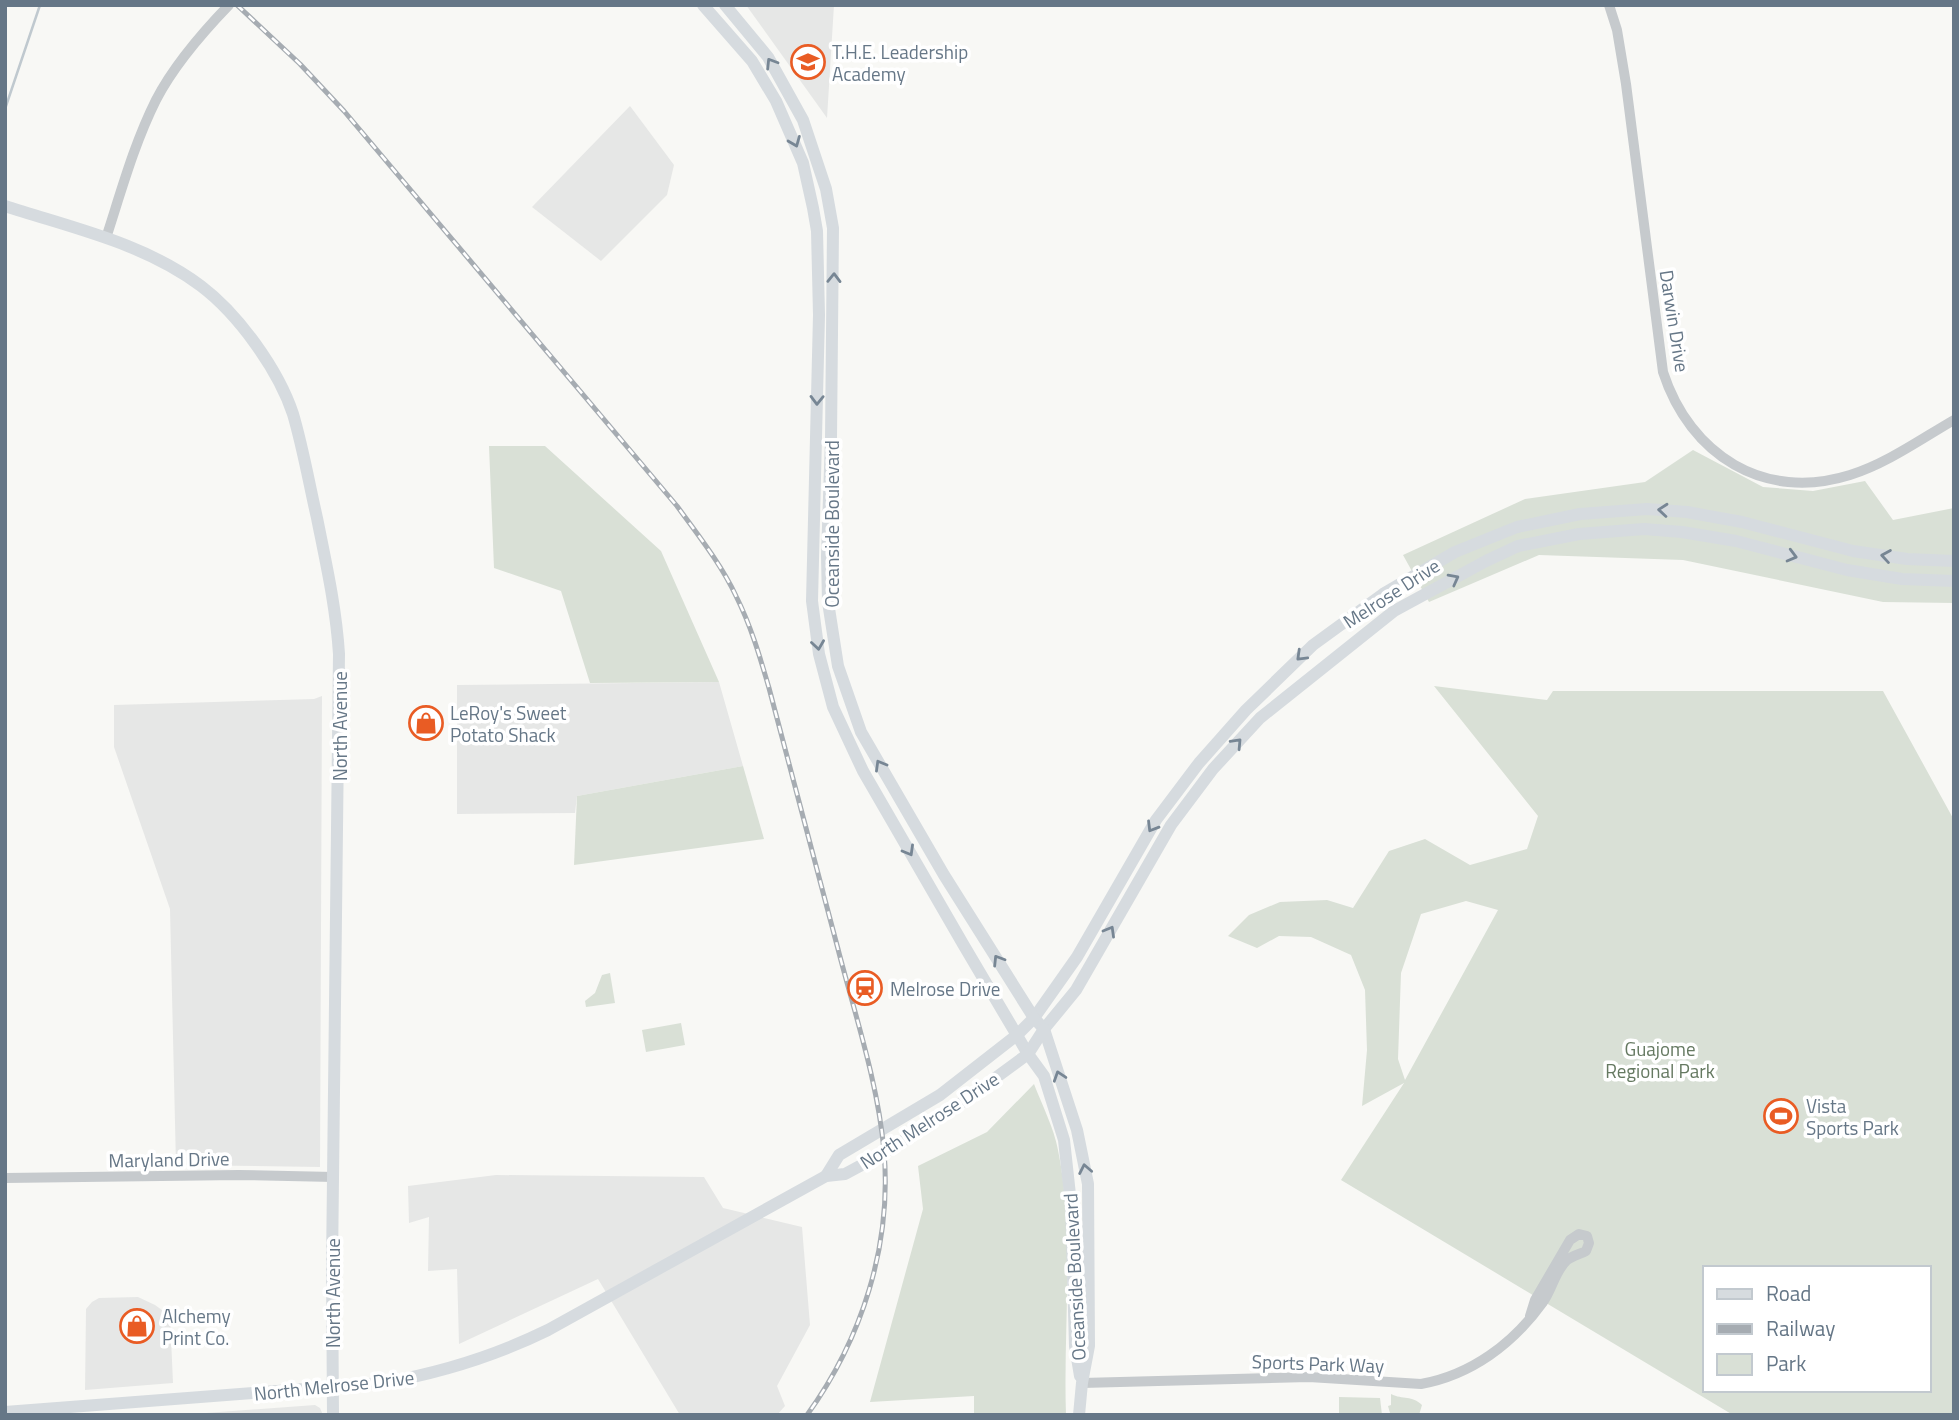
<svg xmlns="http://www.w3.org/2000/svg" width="1959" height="1420" font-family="'Titillium Web',sans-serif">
	<rect width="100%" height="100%" fill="#f8f8f5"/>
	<g fill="#e6e7e6">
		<path d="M 746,5 L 834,5 L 827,118 Z"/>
		<path d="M 630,106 L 674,165 L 667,195 L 601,261 L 532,207 Z"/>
		<path d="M 719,682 L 743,766 L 577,796 L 575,813 L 457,814 L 457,685 Z"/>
		<path d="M 322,696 L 320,1167 L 176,1165 L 170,909 L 114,747 L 114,705 L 314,699 Z"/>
		<path d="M 496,1175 L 704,1177 L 723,1208 L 802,1227 L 810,1325 L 777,1386 L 785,1406 L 777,1415 L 680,1415 L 598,1279 L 459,1344 L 457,1269 L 428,1271 L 429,1217 L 409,1223 L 408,1186 Z"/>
		<path d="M 138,1297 L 155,1305 L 170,1316 L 173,1383 L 85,1390 L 86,1309 L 92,1302 L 99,1298 Z"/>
		<path d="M 315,1405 L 320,1408 L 323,1415 L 179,1415 Z"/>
	</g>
	<g fill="#d9e0d6" fill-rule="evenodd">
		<path d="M 489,446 L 545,446 L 661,551 L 719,682 L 590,683 L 561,591 L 494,568 Z"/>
		<path d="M 1693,450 L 1763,487 L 1813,491 L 1865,481 L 1893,520 L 1954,508 L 1954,603 L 1883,602 L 1683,560 L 1539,555 L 1429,602 L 1403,555 L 1525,499 L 1645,482 Z"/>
		<path d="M 1434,686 L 1547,700 L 1553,691 L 1883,691 L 1954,820 L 1954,1415 L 1733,1415 L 1341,1180 L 1404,1083 L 1362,1106 L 1367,1050 L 1365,990 L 1351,955 L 1311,937 L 1279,936 L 1257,948 L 1228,936 L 1249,915 L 1280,902 L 1327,900 L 1353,908 L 1389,851 L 1425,839 L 1470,865 L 1527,849 L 1538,816 ZM 1466,901 L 1498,910 L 1405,1080 L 1398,1059 L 1401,973 L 1421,914 ZM 1705,1268 L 1929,1268 L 1929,1390 L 1705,1390 Z"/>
		<path d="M 743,766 L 764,839 L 574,865 L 577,796 Z"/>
		<path d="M 610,973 L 615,1003 L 586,1007 L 585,1001 L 595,993 L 602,975 Z"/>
		<path d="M 681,1023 L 685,1045 L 646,1052 L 642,1030 Z"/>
		<path d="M 1034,1084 C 1042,1105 1054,1128 1058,1150 C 1075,1233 1063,1329 1066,1415 L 974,1415 L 974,1396 L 870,1402 L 923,1209 L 918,1166 L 987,1132 Z"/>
		<path d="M 1391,1394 C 1403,1400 1412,1395 1422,1405 L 1419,1415 L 1390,1413 L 1388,1406 L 1391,1405 Z"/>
		<path d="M 1339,1397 L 1380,1398 L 1382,1415 L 1339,1415 Z"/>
	</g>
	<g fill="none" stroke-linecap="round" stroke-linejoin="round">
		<path stroke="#c0c9cf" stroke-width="2.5" d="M 5,109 L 40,5"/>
		<g stroke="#c6cacd" stroke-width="10">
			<path d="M 1609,5 L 1617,30 L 1626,84 L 1663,372 C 1690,455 1764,502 1850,475 C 1886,464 1921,439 1954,420"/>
			<path d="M 106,238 C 121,192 134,144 156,100 C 174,65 202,33 229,5"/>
			<path d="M 5,1178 L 239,1175 L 334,1177"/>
			<path d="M 1082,1383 L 1309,1377 L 1421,1384 C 1471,1375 1513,1344 1543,1302 C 1552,1290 1555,1271 1567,1260 C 1572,1256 1580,1254 1586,1251 L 1589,1243 L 1587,1236 L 1579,1234 L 1570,1240 L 1535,1300 L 1530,1316"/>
		</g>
		<g stroke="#d6dbdf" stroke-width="12">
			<path d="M 5,206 C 72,228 144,243 201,286 C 238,314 278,369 293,414 C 303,448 309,483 317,518 C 326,563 336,607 339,654 L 332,1266 L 333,1415"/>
			<path d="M 1034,1018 L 1077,957 L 1156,820 L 1199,763 L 1246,710 L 1313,645 L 1383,594 L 1455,552 L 1517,527 L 1580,514 L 1647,509 L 1687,512 L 1742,522 L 1853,551 L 1907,559 L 1954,561"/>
			<path d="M 1044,1029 L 1076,990 L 1171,825 L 1213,769 L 1260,718 L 1394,611 L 1486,561 L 1518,546 L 1579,534 L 1644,529 L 1682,532 L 1736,541 L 1847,570 L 1902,579 L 1954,581"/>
		</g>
		<g stroke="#d6dbdf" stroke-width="12">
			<path d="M 703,5 L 752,61 L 776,101 L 803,163 L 813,208 L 817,231 L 819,315 L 812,601 L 819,654 L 833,707 L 863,771 L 963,944 L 1028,1054 L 1044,1076 L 1064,1140 L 1071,1204 L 1075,1346 L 1080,1376"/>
			<path d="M 725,5 L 768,57 L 803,120 L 826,189 L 833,228 L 831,439 L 827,556 L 828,602 L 838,666 L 861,732 L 944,875 L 1034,1018 L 1044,1029 L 1077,1130 L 1088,1184 L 1089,1346 L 1082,1383 L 1079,1415"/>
			<path d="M 826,1176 L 839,1155 L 940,1095 L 1017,1035 L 1034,1018"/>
			<path d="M 5,1412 L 382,1383 C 440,1373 495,1356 548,1330 L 826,1176 L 845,1174 L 884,1153 L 953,1109 L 1028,1054 L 1044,1029"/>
		</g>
		<g stroke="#a6acb2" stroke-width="5">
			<path id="rail" d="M 237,5 L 300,64 L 344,111 L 677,506 C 698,535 721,564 736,596 C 751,626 760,657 769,688 C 792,775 815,862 838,949 C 855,1015 878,1083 884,1151 C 892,1245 862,1339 807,1415"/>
		</g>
		<use href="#rail" stroke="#fff" stroke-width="2.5" stroke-dasharray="8" stroke-linecap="butt"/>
	</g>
	<defs><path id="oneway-chevron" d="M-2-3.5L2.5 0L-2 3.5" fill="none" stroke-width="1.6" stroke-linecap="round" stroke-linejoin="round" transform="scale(1.75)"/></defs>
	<g stroke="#778694">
		<use href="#oneway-chevron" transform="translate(771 63) rotate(-122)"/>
		<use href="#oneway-chevron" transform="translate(795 142) rotate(68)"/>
		<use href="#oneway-chevron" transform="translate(834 278) rotate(-89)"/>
		<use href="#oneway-chevron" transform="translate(817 400) rotate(91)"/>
		<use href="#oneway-chevron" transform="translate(1663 510) rotate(-175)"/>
		<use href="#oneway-chevron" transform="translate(1792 556) rotate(15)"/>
		<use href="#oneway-chevron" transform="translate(1886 556) rotate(-171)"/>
		<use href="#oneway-chevron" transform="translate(1454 579) rotate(-28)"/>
		<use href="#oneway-chevron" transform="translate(818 645) rotate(82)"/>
		<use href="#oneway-chevron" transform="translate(1301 656) rotate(136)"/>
		<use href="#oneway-chevron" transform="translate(1237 743) rotate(-47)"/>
		<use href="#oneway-chevron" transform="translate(880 765) rotate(-120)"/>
		<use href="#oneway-chevron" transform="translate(1152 827) rotate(121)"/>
		<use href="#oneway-chevron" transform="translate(909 851) rotate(60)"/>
		<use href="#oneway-chevron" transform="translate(1110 931) rotate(-60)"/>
		<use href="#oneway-chevron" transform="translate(998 960) rotate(-122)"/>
		<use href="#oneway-chevron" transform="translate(1059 1076) rotate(-108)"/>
		<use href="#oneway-chevron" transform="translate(1085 1169) rotate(-101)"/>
	</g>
	<defs>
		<g id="school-ring" transform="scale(1.75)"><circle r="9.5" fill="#fff" stroke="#e95c24" stroke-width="1.5"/><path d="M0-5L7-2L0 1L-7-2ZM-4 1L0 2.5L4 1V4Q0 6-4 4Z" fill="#e95c24"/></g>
		<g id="shop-ring" transform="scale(1.75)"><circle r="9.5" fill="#fff" stroke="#e95c24" stroke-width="1.5"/><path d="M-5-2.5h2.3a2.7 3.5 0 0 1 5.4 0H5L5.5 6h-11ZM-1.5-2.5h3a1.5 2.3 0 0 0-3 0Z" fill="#e95c24"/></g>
		<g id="station-ring" transform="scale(1.75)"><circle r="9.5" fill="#fff" stroke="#e95c24" stroke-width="1.5"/><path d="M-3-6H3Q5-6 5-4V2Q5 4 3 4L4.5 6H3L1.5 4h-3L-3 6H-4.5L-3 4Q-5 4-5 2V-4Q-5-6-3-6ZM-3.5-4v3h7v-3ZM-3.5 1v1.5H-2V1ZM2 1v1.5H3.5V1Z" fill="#e95c24"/></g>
		<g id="stadium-ring" transform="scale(1.75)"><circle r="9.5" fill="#fff" stroke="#e95c24" stroke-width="1.5"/><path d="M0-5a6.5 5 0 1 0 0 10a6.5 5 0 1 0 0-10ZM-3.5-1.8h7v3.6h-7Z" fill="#e95c24"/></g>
	</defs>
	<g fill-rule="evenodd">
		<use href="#school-ring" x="808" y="62"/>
		<use href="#shop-ring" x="426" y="723"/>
		<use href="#station-ring" x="865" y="988"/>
		<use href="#stadium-ring" x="1781" y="1116"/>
		<use href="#shop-ring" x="137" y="1326"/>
	</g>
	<g text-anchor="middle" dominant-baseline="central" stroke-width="7" stroke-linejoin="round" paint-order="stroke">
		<g font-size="19" fill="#667787" stroke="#fff" text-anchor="start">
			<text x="832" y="51">T.H.E. Leadership<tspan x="832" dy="22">Academy</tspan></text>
			<text x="450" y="712">LeRoy's Sweet<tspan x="450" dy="22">Potato Shack</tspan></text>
			<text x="890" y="988">Melrose Drive</text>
			<text x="1806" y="1105">Vista<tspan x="1806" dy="22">Sports Park</tspan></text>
			<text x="162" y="1315">Alchemy<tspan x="162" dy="22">Print Co.</tspan></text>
		</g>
		<g font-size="19" fill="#667787" stroke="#fff">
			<text transform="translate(1675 321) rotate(81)">Darwin Drive</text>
			<text transform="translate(831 524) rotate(-90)">Oceanside Boulevard</text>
			<text transform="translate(1391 593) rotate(-33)">Melrose Drive</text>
			<text transform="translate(339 726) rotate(-90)">North Avenue</text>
			<text transform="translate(929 1120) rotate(-33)">North Melrose Drive</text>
			<text transform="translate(169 1159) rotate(-1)">Maryland Drive</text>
			<text transform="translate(1074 1277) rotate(-93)">Oceanside Boulevard</text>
			<text transform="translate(332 1293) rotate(-90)">North Avenue</text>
			<text transform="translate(1318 1363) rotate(2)">Sports Park Way</text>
			<text transform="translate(334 1385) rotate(-6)">North Melrose Drive</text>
		</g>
		<g font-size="19" fill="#657961" stroke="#fff">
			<text x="1660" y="1048">Guajome<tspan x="1660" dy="22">Regional Park</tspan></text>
		</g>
	</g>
	<rect width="1959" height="1420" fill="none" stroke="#667787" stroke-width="14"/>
	<rect x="1703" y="1266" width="228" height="126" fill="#ffffff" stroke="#c2c9cf" stroke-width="2"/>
	<rect x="1717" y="1289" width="35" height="10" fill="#d6dbdf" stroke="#c2c9cf" stroke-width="2"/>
	<text x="1766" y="1301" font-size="21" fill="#667787">Road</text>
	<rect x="1717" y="1324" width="35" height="10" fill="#a6acb2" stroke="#c2c9cf" stroke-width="2"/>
	<text x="1766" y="1336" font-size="21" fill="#667787">Railway</text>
	<rect x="1717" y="1354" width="35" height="21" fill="#d9e0d6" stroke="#c2c9cf" stroke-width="2"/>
	<text x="1766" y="1371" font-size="21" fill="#667787">Park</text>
</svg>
